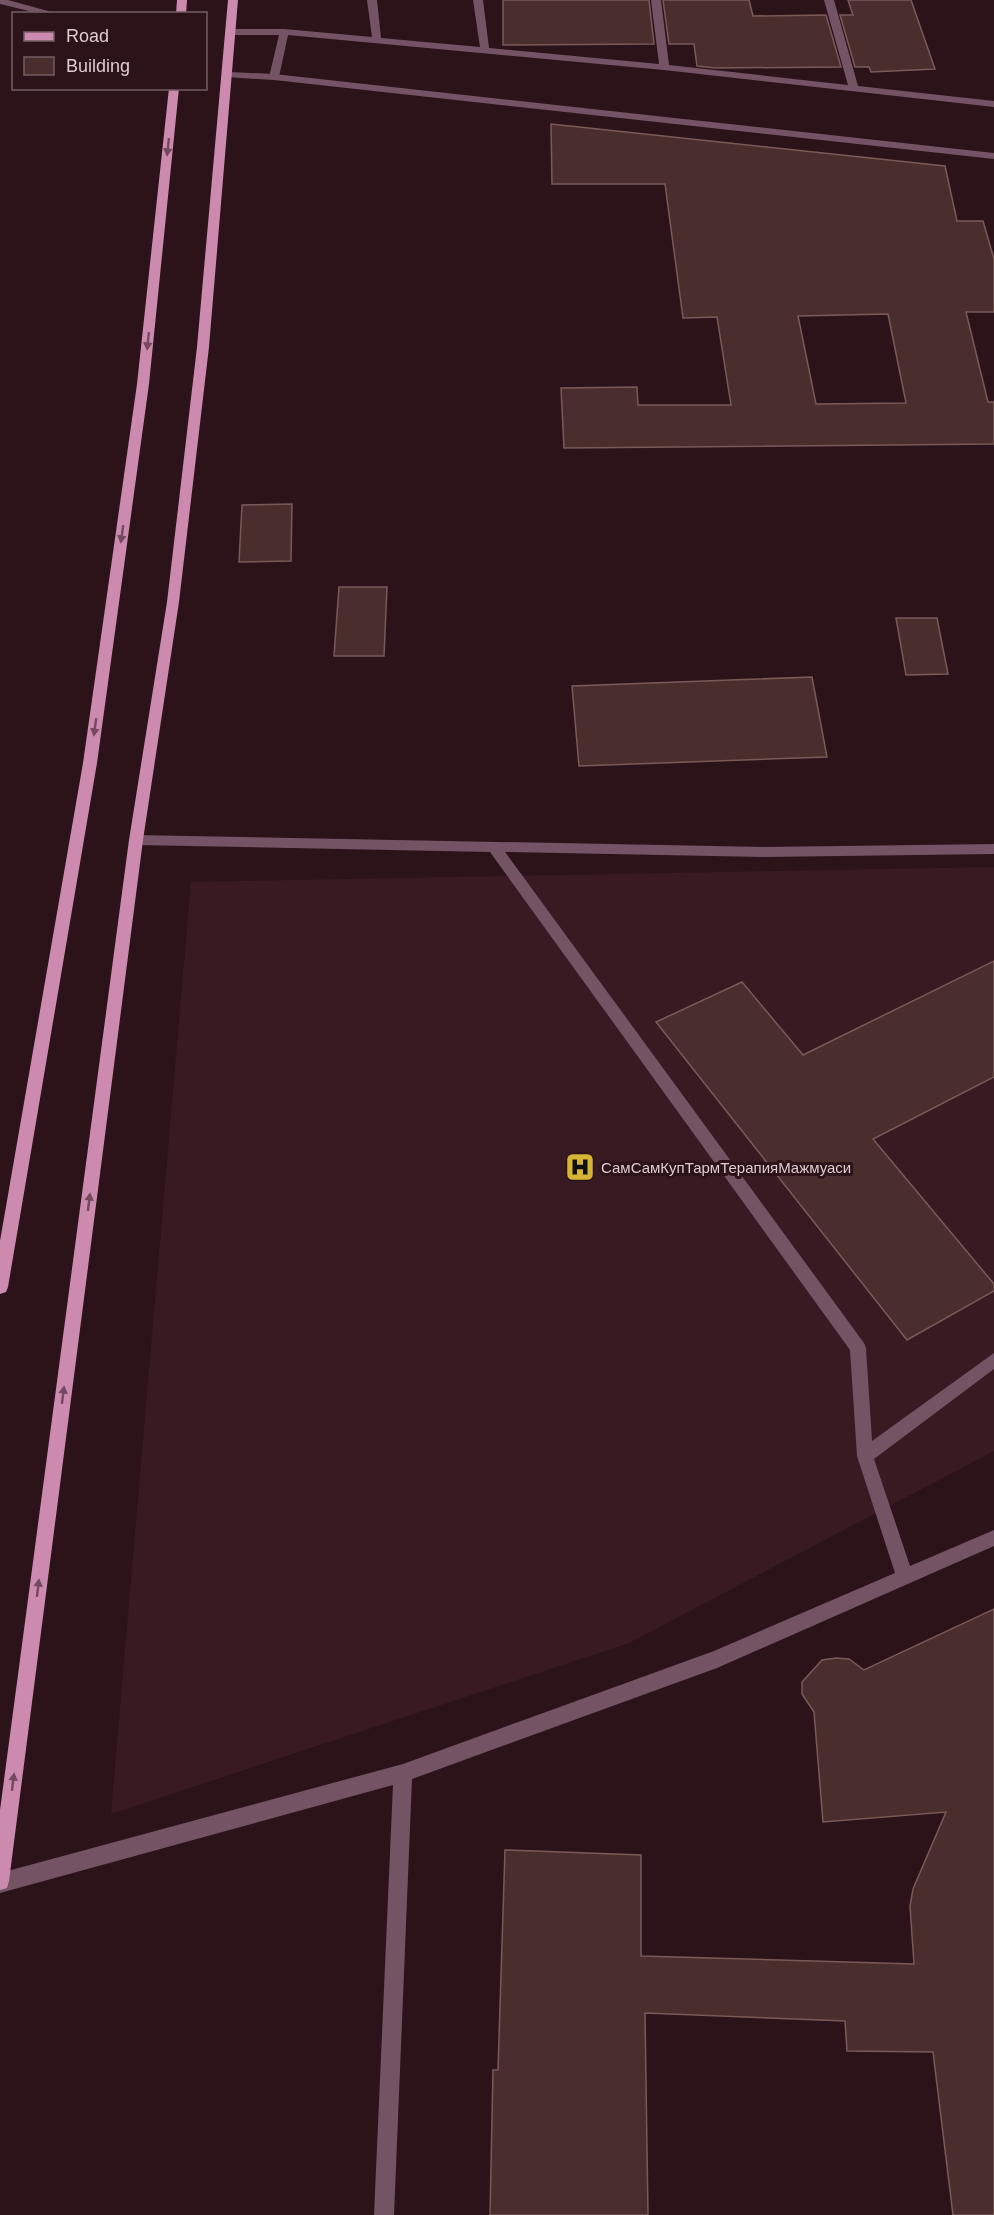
<svg xmlns="http://www.w3.org/2000/svg" width="994" height="2215" font-family="Arial,sans-serif">
	<rect width="100%" height="100%" fill="#2c131a"/>
	<path fill="#391a23" d="M 994,867 L 994,1451 L 629,1643 L 111,1814 L 191,882 Z"/>
	<g fill="#4a2e2d" stroke="#7a5a59" stroke-width="1.5" fill-rule="evenodd">
		<path d="M 503,0 L 649,0 L 654,44 L 503,45 Z"/>
		<path d="M 663,0 L 749,0 L 753,16 L 826,15 L 841,67 L 715,68 L 697,66 L 694,44 L 669,44 Z"/>
		<path d="M 848,0 L 911,0 L 935,69 L 871,72 L 869,67 L 855,67 L 840,15 L 853,15 Z"/>
		<path d="M 551,124 L 945,166 L 957,221 L 983,221 L 994,259 L 994,312 L 966,312 L 988,402 L 994,402 L 994,444 L 564,448 L 561,388 L 637,387 L 638,405 L 731,405 L 717,317 L 683,318 L 665,184 L 552,184 ZM 888,314 L 906,403 L 816,404 L 798,316 Z"/>
		<path d="M 292,504 L 291,561 L 239,562 L 242,505 Z"/>
		<path d="M 339,587 L 387,587 L 384,656 L 334,656 Z"/>
		<path d="M 896,618 L 937,618 L 948,674 L 906,675 Z"/>
		<path d="M 812,677 L 827,757 L 579,766 L 572,686 Z"/>
		<path d="M 994,961 L 994,1077 L 873,1139 L 994,1284 L 994,1291 L 907,1340 L 656,1022 L 742,982 L 803,1055 Z"/>
		<path d="M 994,1609 L 994,2215 L 953,2215 L 933,2052 L 847,2051 L 845,2021 L 645,2013 L 648,2215 L 490,2215 L 493,2070 L 498,2070 L 505,1850 L 641,1855 L 641,1956 L 914,1964 L 910,1906 L 913,1889 L 946,1812 L 823,1822 L 814,1712 L 802,1694 L 802,1682 L 822,1660 L 836,1658 L 849,1659 L 864,1670 Z"/>
	</g>
	<g fill="none" stroke-linecap="round" stroke-linejoin="round">
		<path fill="#735364" fill-rule="evenodd" d="M 367,0 L 377,0 L 381,38 L 480,47 L 473,0 L 483,0 L 489,48 L 659,64 L 651,0 L 661,0 L 669,65 L 848,85 L 824,0 L 834,0 L 858,86 L 994,101 L 994,107 L 664,70 L 288,35 L 279,77 L 274,80 L 269,77 L 279,35 L 232,35 L 227,32 L 232,29 L 284,29 L 372,37 Z"/>
		<g fill="#735364" fill-rule="evenodd">
			<path d="M 0,0 L 8,0 L 59,14 L 41,14 L 0,4 Z"/>
			<path d="M 229,72 L 274,74 L 994,153 L 994,159 L 274,80 L 226,77 L 226,73 Z"/>
			<path d="M 136,835 L 764,847 L 994,844 L 994,854 L 764,857 L 505,852 L 864,1343 L 866,1348 L 872,1441 L 994,1353 L 994,1369 L 874,1459 L 910,1566 L 994,1530 L 994,1546 L 717,1668 L 412,1779 L 394,2215 L 374,2215 L 393,1785 L 0,1893 L 0,1873 L 403,1764 L 714,1651 L 895,1573 L 857,1456 L 850,1350 L 490,852 L 136,845 L 129,840 Z"/>
		</g>
		<g fill="#cc8aaf" fill-rule="evenodd">
			<path d="M 177,0 L 187,0 L 186,14 L 176,14 Z"/>
			<path d="M 228,0 L 238,0 L 209,347 L 179,602 L 143,840 L 9,1881 L 7,1888 L 0,1890 L 0,1810 L 129,840 L 167,602 L 197,347 Z"/>
			<path d="M 169,88 L 179,88 L 149,384 L 97,763 L 8,1287 L 6,1292 L 0,1294 L 0,1241 L 83,763 L 137,384 Z"/>
		</g>
	</g>
	<defs><path id="oneway-solid" d="M-6-.8H1V-3.2L6.5 0L1 3.2V.8H-6Z" transform="scale(1.5)"/></defs>
	<g fill="#74495d">
		<use href="#oneway-solid" transform="translate(168 147) rotate(96)"/>
		<use href="#oneway-solid" transform="translate(148 341) rotate(96)"/>
		<use href="#oneway-solid" transform="translate(122 534) rotate(98)"/>
		<use href="#oneway-solid" transform="translate(95 727) rotate(98)"/>
		<use href="#oneway-solid" transform="translate(89 1202) rotate(-83)"/>
		<use href="#oneway-solid" transform="translate(63 1395) rotate(-83)"/>
		<use href="#oneway-solid" transform="translate(38 1588) rotate(-83)"/>
		<use href="#oneway-solid" transform="translate(13 1782) rotate(-83)"/>
	</g>
	<defs>
		<g id="hospital-square" transform="scale(1.5)"><rect x="-9" y="-9" width="18" height="18" rx="4" fill="#d6b534" stroke="#2c131a"/><path d="M-5-5h3v3.5h4V-5h3V5h-3V1.5h-4V5h-3Z" fill="#111"/></g>
	</defs>
	<g fill-rule="evenodd">
		<use href="#hospital-square" x="580" y="1167"/>
	</g>
	<g text-anchor="middle" dominant-baseline="central" stroke-width="6" stroke-linejoin="round" paint-order="stroke">
		<g font-size="15" fill="#deccd0" stroke="#2c131a" text-anchor="start">
			<text x="601" y="1167">СамСамКупТармТерапияМажмуаси</text>
		</g>
	</g>
	<rect x="12" y="12" width="195" height="78" fill="#2c131a" stroke="#735d63" stroke-width="1.5"/>
	<rect x="24" y="32" width="30" height="9" fill="#cc8aaf" stroke="#735d63" stroke-width="1.5"/>
	<text x="66" y="42" font-size="18" fill="#deccd0">Road</text>
	<rect x="24" y="57" width="30" height="18" fill="#4a2e2d" stroke="#735d63" stroke-width="1.5"/>
	<text x="66" y="72" font-size="18" fill="#deccd0">Building</text>
</svg>
